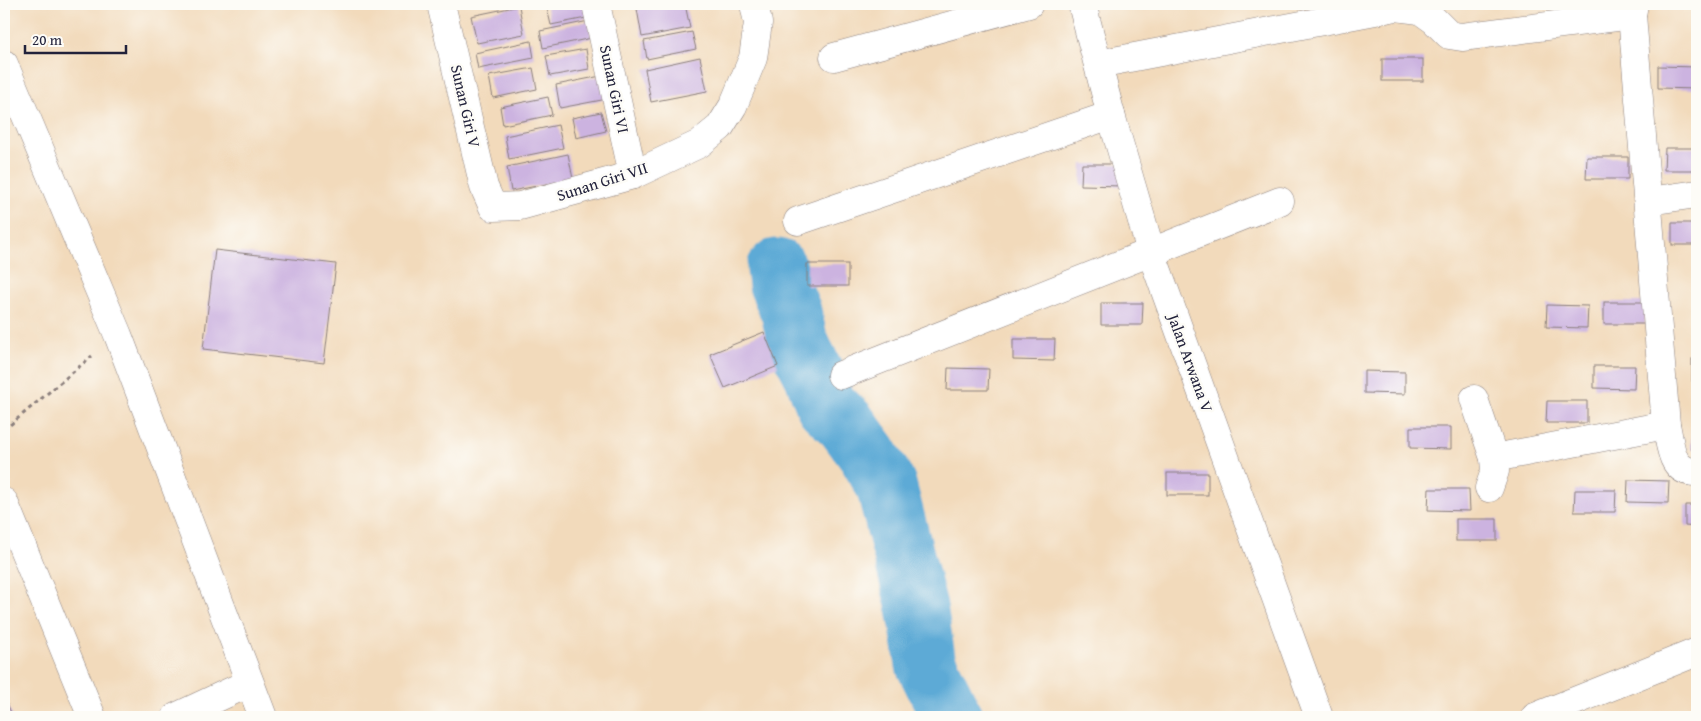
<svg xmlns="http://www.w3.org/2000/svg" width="1701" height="721" font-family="'Gentium Book Plus',serif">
	<rect width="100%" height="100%" fill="#fdfcf7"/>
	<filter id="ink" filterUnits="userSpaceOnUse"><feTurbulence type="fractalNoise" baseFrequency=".02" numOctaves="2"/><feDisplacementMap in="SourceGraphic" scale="10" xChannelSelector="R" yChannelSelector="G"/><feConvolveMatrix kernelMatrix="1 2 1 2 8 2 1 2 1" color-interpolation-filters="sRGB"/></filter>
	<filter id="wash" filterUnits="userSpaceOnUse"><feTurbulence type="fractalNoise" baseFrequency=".0096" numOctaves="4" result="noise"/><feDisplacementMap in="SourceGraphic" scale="20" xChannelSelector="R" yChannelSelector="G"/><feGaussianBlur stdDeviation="1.12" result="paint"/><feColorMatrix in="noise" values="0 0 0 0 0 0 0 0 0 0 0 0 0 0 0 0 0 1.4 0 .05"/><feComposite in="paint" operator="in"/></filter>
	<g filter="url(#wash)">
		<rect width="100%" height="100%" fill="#f2dabb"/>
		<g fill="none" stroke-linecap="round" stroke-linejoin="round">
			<path stroke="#5daad6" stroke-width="61" d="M 777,269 L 779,284 L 791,312 L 798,343 L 814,374 L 826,405 L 846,424 L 868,454 L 886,485 L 917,607 L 926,664 L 952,717"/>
		</g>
		<g id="blocks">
			<g fill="#ccb3e0">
				<path d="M 546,4 L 588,4 L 591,17 L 551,25 Z"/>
				<path d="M 660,4 L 685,4 L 690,28 L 642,37 L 637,9 Z"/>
				<rect x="1521" y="4" width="42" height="2"/>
				<path d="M 519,6 L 524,34 L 477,43 L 471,16 Z"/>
				<path d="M 589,21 L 592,38 L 543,48 L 540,31 Z"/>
				<path d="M 692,32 L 696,49 L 647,59 L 644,41 Z"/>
				<path d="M 531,41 L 534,58 L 478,69 L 475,53 Z"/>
				<path d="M 586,49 L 589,69 L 550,76 L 546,56 Z"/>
				<path d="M 700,57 L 707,91 L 651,102 L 645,69 Z"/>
				<rect x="1382" y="59" width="41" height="22"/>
				<path d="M 1658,66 L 1697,67 L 1697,89 L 1658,88 Z"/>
				<path d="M 533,68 L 537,89 L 493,98 L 489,76 Z"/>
				<path d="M 601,76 L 607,99 L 560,108 L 556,85 Z"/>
				<path d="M 548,97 L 552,115 L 503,125 L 500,107 Z"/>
				<path d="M 601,112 L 606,131 L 576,138 L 572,118 Z"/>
				<path d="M 558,125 L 563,148 L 509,159 L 505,136 Z"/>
				<path d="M 1665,148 L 1697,148 L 1697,170 L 1664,170 Z"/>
				<path d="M 568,154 L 573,179 L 511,191 L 507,167 Z"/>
				<path d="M 1587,157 L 1628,157 L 1628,179 L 1586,179 Z"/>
				<path d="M 1082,164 L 1123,164 L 1122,186 L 1081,185 Z"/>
				<rect x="1672" y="223" width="25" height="22"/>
				<path d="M 215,250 L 336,264 L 324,363 L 203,349 Z"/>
				<rect x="807" y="264" width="41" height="22"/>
				<rect x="1604" y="302" width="41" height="22"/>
				<path d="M 1101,303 L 1143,303 L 1142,325 L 1101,325 Z"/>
				<path d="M 1547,305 L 1588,306 L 1587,328 L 1546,327 Z"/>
				<rect x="1693" y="307" width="4" height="22"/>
				<path d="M 764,332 L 778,366 L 725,388 L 710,354 Z"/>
				<path d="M 1013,339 L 1055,339 L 1054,361 L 1013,360 Z"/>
				<rect x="1692" y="359" width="5" height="22"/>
				<path d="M 1594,366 L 1635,366 L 1634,389 L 1594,388 Z"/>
				<path d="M 948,368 L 989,369 L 988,390 L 947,390 Z"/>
				<path d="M 1364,371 L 1405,372 L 1405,394 L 1364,393 Z"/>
				<path d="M 1547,401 L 1587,401 L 1587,423 L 1546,423 Z"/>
				<path d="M 1410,427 L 1451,427 L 1451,449 L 1410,448 Z"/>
				<path d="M 1692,427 L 1697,427 L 1697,449 L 1691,449 Z"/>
				<rect x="1167" y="473" width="41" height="22"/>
				<path d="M 1628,480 L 1669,481 L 1668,503 L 1627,502 Z"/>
				<path d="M 1429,489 L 1469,489 L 1470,511 L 1428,510 Z"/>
				<path d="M 1575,490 L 1616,490 L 1615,512 L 1574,512 Z"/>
				<path d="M 1685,505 L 1697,505 L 1697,527 L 1685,526 Z"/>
				<rect x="1456" y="519" width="41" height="22"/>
				<path d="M 4,695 L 9,708 L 13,717 L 4,717 Z"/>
			</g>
		</g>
	</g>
	<g filter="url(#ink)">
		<use href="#blocks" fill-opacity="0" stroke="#8a7e7b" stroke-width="1"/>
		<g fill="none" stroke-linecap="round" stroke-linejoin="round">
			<g stroke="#8a7e7b" stroke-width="29">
				<g id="minor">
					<path d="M 441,4 L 484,187 L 493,207 L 520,206 L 633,175 L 699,144 L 720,127 L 733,106 L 753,58 L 758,23 L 754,4"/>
					<path d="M 596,4 L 633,175"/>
					<path d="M 1082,4 L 1111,115 L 1151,252 L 1319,717"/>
					<path d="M 834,57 L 1029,4"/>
					<path d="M 4,64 L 118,335 L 263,717"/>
					<path d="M 1098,64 L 1396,7 L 1420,10 L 1434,20 L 1449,35 L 1462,37 L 1632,15"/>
					<path d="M 1649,201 L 1697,194"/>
					<path d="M 798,221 L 1111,115"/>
					<path d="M 841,375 L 1280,201"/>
					<path d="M 1474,399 L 1494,458 L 1495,471 L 1489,488"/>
					<path d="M 1666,425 C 1671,445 1670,473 1697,472"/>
					<path d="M 1494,458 L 1666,425 L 1632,15 L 1634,4"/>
					<path d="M 4,502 L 92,717"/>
					<path d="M 176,717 L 249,683"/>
					<path d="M 1535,717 L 1697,652"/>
				</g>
			</g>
			<path stroke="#8a7e7b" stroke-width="3" stroke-dasharray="4 4" stroke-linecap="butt" d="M 4,430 L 92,356"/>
			<use href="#minor" stroke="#fff" stroke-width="28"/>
		</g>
	</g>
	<g text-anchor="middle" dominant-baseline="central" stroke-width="5" stroke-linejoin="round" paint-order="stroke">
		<g font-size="16" fill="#22223b" stroke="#fdfcf7">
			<text transform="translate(615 89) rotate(78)">Sunan Giri VI</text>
			<text transform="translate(466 106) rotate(77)">Sunan Giri V</text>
			<text transform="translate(602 181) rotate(-18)">Sunan Giri VII</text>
			<text transform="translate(1191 363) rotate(70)">Jalan Arwana V</text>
		</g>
	</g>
	<rect width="1701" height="721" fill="none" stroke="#fdfcf7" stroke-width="20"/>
	<path d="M25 45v8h101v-8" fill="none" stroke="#22223b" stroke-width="2.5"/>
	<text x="32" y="45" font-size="15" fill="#22223b" stroke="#fdfcf7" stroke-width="4" paint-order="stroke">20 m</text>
</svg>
